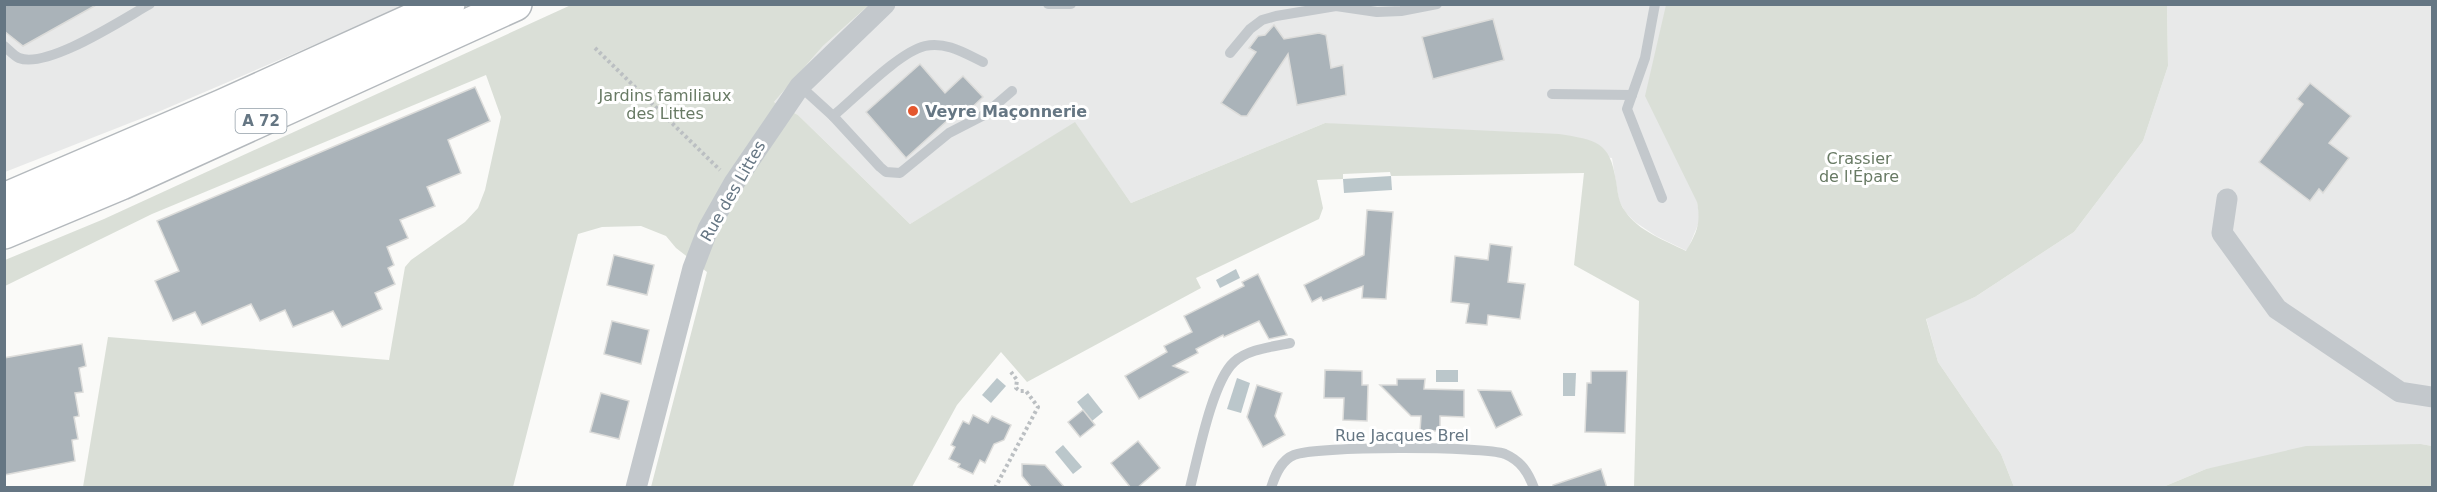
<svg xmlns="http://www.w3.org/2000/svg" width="2437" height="492" font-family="'DejaVu Sans',sans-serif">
	<rect width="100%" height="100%" fill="#fafaf8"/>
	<g fill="#e8e9e9">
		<path d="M 4,5 L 407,5 L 158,112 L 5,172 Z"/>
		<path d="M 869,5 L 1666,5 L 1700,220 L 1687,251 L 1656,236 L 1635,222 L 1626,213 L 1619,201 L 1612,158 L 1325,123 L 1131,203 L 1075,123 L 910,224 L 798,115 L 774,102 L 823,46 Z"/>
		<path d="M 2167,5 L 2432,5 L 2432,446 L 2421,444 L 2206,469 L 2163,487 L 2014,487 L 2001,454 L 1938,362 L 1926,318 L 1975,297 L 2074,232 L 2143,141 L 2168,66 Z"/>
	</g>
	<g fill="#dadfd7">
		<path d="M 571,5 L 869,5 L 823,46 L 774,102 L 798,115 L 910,224 L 1075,122 L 1131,203 L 1325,123 L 1559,134 C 1596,140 1610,141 1616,181 C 1618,192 1618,202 1625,211 C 1638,231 1666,241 1686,251 C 1697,232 1701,224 1697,202 L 1645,96 L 1666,5 L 2167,5 L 2168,66 L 2143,141 L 2074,232 L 1975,297 L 1926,319 L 1938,362 L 2001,454 L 2014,487 L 1634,487 L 1639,301 L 1574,265 L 1584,173 L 1391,176 L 1390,172 L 1343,174 L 1343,179 L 1317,180 L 1323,208 L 1319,219 L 1196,278 L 1201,288 L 1027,382 L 1001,352 L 957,405 L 912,487 L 651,487 L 707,272 L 676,248 L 666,236 L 641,226 L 602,227 L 578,234 L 513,487 L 83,487 L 108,337 L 389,360 L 405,267 L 411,260 L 465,222 L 478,208 L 485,190 L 501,117 L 486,75 L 152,214 L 5,286 L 5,260 L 104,219 Z"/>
		<path d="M 2421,444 L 2432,446 L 2432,487 L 2163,487 L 2206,469 L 2306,446 Z"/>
	</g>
	<g fill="#bbc7cb">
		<path d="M 1391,176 L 1392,190 L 1344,193 L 1343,179 Z"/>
		<path d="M 1236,269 L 1240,278 L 1220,288 L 1216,280 Z"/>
		<rect x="1436" y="370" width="22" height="12"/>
		<path d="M 1563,373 L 1576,373 L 1575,396 L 1563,396 Z"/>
		<path d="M 997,378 L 1006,386 L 991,403 L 982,395 Z"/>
		<path d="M 1237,378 L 1250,383 L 1241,413 L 1227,409 Z"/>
		<path d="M 1088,393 L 1103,412 L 1092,421 L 1077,402 Z"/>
		<path d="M 1063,445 L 1082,467 L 1073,474 L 1055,452 Z"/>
	</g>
	<g fill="#aab3b9" stroke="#dcdcda" stroke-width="1.5">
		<path d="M 4,4 L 98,4 L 23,46 L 4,31 Z"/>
		<path d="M 1493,19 L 1504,60 L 1433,79 L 1422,37 Z"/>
		<path d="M 1274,25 L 1284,39 L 1319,33 L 1326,35 L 1331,68 L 1343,65 L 1346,95 L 1297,105 L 1288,54 L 1247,116 L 1241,116 L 1221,103 L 1256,52 L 1249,48 L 1258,36 L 1265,35 Z"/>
		<path d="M 920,64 L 945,93 L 963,76 L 983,97 L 965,114 L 960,109 L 906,158 L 866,112 Z"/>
		<path d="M 2310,83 L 2351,116 L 2329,143 L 2349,158 L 2323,193 L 2319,189 L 2310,201 L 2259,162 L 2303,104 L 2297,99 Z"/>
		<path d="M 475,87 L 490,121 L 448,140 L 461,173 L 427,187 L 435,206 L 400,220 L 408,238 L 387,247 L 394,265 L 388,268 L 395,284 L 375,293 L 382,309 L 342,327 L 333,311 L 293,327 L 285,310 L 260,321 L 251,304 L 202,325 L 195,312 L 173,321 L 155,281 L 179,271 L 157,221 Z"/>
		<path d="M 1367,210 L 1393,212 L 1386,299 L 1362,298 L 1363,286 L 1323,301 L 1321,297 L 1312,302 L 1304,285 L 1364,255 Z"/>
		<path d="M 1490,244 L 1512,247 L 1508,282 L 1525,284 L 1520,319 L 1488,315 L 1487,325 L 1466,323 L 1469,304 L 1451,302 L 1455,256 L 1488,260 Z"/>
		<path d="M 614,255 L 654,265 L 647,295 L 607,285 Z"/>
		<path d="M 1258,274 L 1287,335 L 1269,339 L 1259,321 L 1224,337 L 1223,335 L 1196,349 L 1198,353 L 1173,366 L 1188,372 L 1139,399 L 1125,376 L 1167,352 L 1164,346 L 1192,332 L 1184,316 L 1244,286 L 1242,282 Z"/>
		<path d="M 612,321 L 649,330 L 641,364 L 604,354 Z"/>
		<path d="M 82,344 L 86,366 L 79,368 L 83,392 L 75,393 L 79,416 L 74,417 L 78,439 L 72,440 L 75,461 L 4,475 L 4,358 Z"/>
		<path d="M 1325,370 L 1362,371 L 1362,385 L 1368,385 L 1367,421 L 1343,420 L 1344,398 L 1324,398 Z"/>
		<path d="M 1591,371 L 1627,371 L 1625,433 L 1585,432 L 1587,383 L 1591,383 Z"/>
		<path d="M 1397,379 L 1425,379 L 1424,389 L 1464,390 L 1464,417 L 1440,416 L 1440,431 L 1420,431 L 1421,416 L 1411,416 L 1380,385 L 1397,385 Z"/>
		<path d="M 1257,385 L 1282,393 L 1275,416 L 1285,435 L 1263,447 L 1247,417 Z"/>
		<path d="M 1478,390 L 1511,391 L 1522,415 L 1496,428 Z"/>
		<path d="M 601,393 L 629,401 L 619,439 L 590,432 Z"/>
		<path d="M 1083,410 L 1095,425 L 1080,437 L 1068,422 Z"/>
		<path d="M 973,415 L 988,423 L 992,416 L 1011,425 L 1004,440 L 994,444 L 985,463 L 980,460 L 973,474 L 958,467 L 960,464 L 949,459 L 955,447 L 951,445 L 963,421 L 969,424 Z"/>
		<path d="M 1138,441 L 1160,468 L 1137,488 L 1131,488 L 1111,463 Z"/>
		<path d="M 1022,464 L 1045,465 L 1065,488 L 1032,488 L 1022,476 Z"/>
		<path d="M 1601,469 L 1607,488 L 1553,488 L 1553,485 Z"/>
	</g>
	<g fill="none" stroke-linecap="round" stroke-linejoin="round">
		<g stroke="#b4b9bd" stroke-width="36">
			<g id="motorway">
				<path d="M 4,200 L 223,106 L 448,4"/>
				<path d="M 4,232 L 121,183 L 515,4"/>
			</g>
		</g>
		<g stroke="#bbbfc2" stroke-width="4" stroke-dasharray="3 3" stroke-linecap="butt">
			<path d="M 595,48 L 720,170"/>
			<path d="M 995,488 L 1038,407 L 1026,391 L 1020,391 L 1016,388 L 1017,380 L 1011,372"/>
		</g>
		<g stroke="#c3c8cc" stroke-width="10">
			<path d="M 1048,4 L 1071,4"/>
			<path d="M 1655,4 L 1645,58 L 1627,109 L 1662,198"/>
			<path d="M 4,46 C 9,50 14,56 19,58 C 48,69 123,19 150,4"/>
			<path d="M 1230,53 L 1250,29 L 1262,20 L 1276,16 L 1336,6 L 1377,12 L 1401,11 L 1437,4"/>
			<path d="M 800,86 L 833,116 L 880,167 L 886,172 L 900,173 L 949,133 L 984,115 L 1012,91"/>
			<path d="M 1552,94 L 1632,95"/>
			<path d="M 833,116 C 855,98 899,52 925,46 C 946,41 966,54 983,62"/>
			<path d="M 1190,488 C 1198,457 1212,382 1234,362 C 1248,349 1272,347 1290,343"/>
			<path d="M 1271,488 C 1275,475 1281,460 1294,455 C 1313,446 1485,446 1505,454 C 1521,461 1528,472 1534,488"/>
		</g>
		<g stroke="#c3c8cc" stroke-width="21">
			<path d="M 2227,199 L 2222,233 L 2277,309 L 2400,392 L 2432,397"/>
			<path d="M 636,488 L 693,268 L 708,229 L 734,183 L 800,86 L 885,4"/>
		</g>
		<use href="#motorway" stroke="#fff" stroke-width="33"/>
	</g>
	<circle fill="#e4572e" stroke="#fff" stroke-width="2" cx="913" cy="111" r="6"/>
	<g text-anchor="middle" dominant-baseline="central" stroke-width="6" stroke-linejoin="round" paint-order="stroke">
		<rect fill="#fff" stroke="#939fa8" stroke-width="1.5" x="235.5" y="109" width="51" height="24" rx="4.5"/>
		<g font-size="15" font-weight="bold" fill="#657683">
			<text x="261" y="121">A 72</text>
		</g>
		<g font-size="16" fill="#687a64" stroke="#fff">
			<text x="665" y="95">Jardins familiaux<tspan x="665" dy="18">des Littes</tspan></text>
			<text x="1859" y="158">Crassier<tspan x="1859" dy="18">de l'Épare</tspan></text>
		</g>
		<g font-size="16" font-weight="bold" fill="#657683" stroke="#fff" text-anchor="start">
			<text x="925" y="111">Veyre Maçonnerie</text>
		</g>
		<g font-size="16" fill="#657683" stroke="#fff">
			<text transform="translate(733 191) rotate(-60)">Rue des Littes</text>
			<text x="1402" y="435">Rue Jacques Brel</text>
		</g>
	</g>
	<rect width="2437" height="492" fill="none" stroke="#657683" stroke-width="12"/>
</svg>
